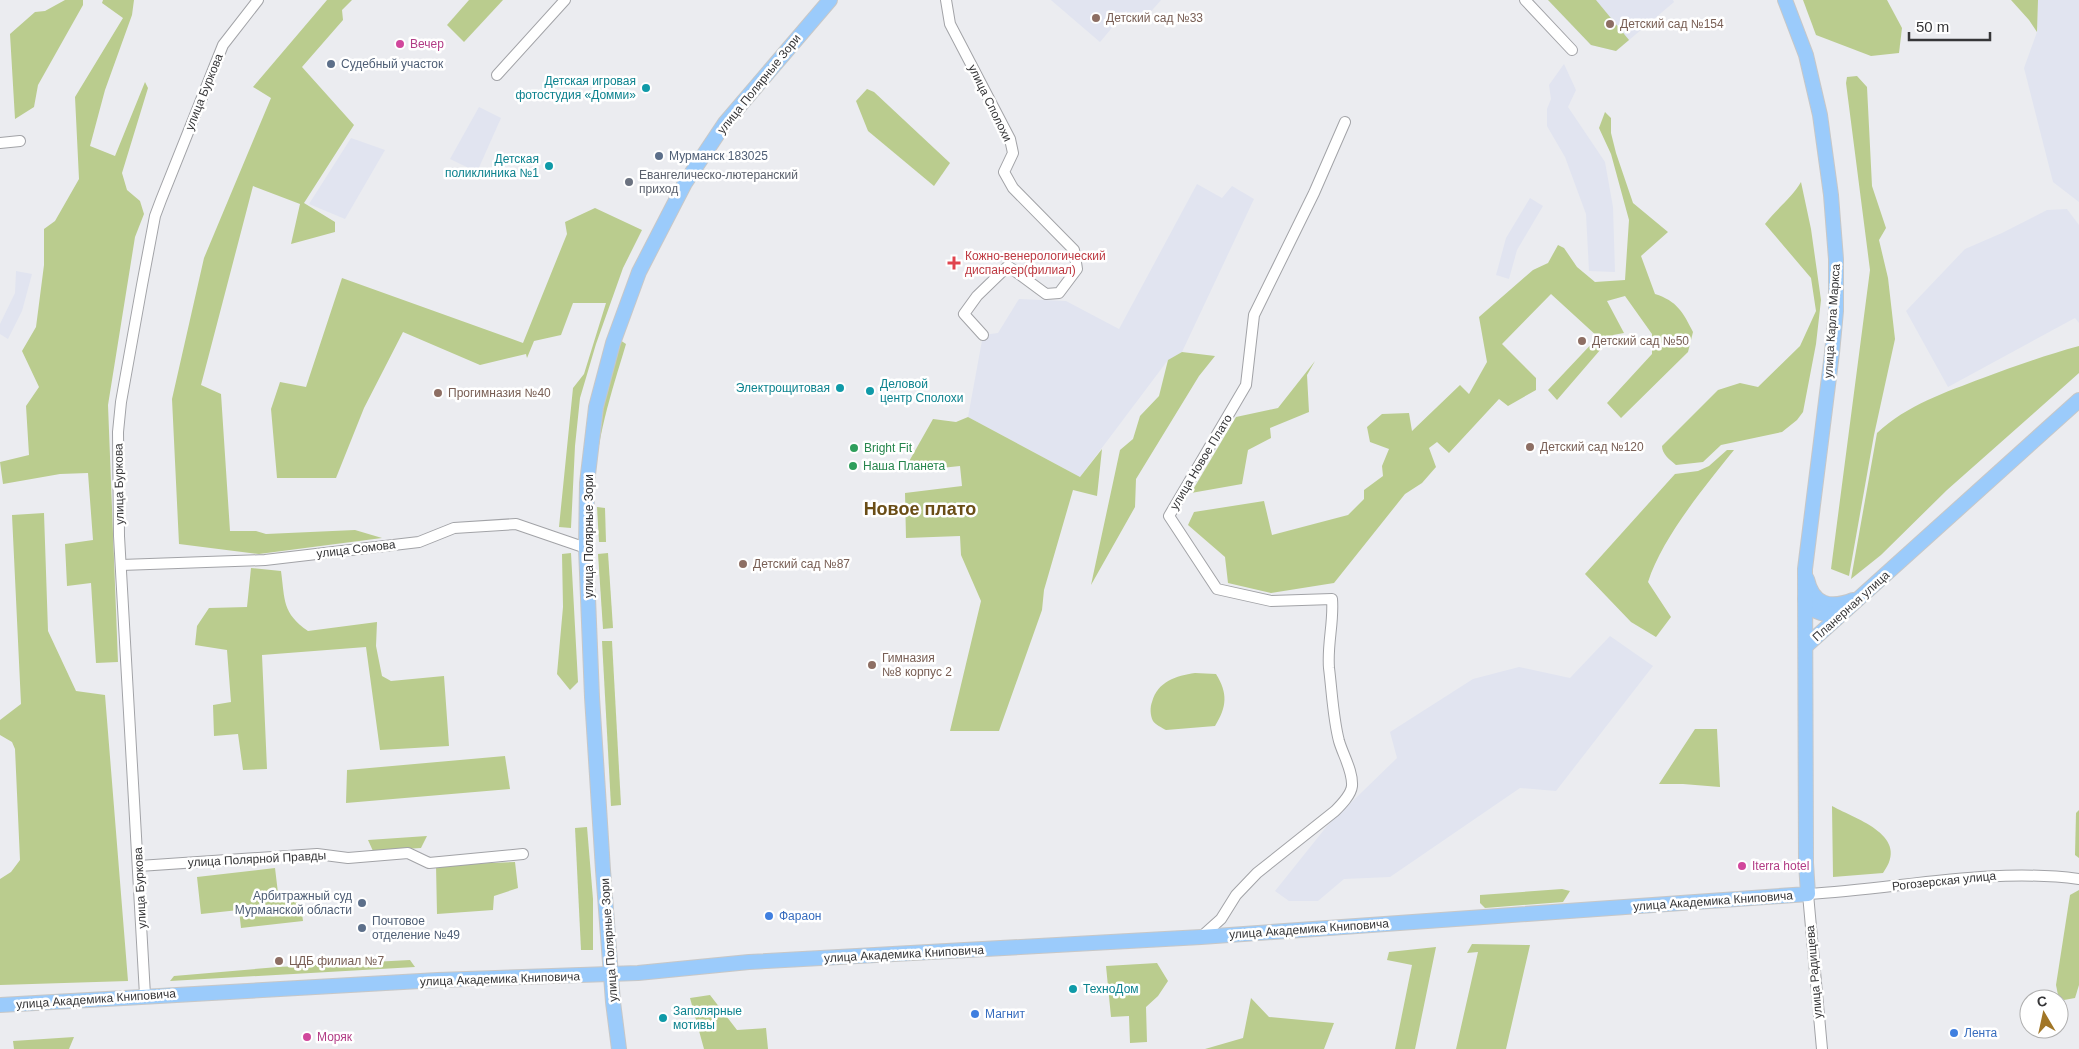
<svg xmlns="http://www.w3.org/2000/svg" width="2079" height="1049" font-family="Helvetica,sans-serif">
	<rect width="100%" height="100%" fill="#ebecf0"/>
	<g fill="#e1e4f0">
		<path d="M 1051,0 L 1161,0 L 1140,24 L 1126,11 L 1100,42 Z"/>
		<path d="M 1548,0 L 1673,0 L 1674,2 L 1616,51 L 1591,45 Z"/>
		<path d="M 2038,0 L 2079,0 L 2079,202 L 2053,182 L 2024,68 L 2037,32 Z"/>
		<path d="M 1564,64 L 1576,90 L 1568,107 L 1605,162 L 1613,207 L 1615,272 L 1589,271 L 1586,214 L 1565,157 L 1547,126 L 1547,109 L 1551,99 L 1549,85 Z"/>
		<path d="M 479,107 L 501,118 L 477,172 L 450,159 Z"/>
		<path d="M 351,138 L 385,150 L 345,219 L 309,204 Z"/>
		<path d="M 1197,184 L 1222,198 L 1232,186 L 1254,199 L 1182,352 L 1168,360 L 1080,477 L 968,417 L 983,335 L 998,333 L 1019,299 L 1066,301 L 1119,329 Z"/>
		<path d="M 1530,198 L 1543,206 L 1517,250 L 1509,279 L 1496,275 L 1506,238 Z"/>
		<path d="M 2067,209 L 2079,225 L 2079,323 L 2075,318 L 1948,387 L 1906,311 L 1965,249 L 2002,233 L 2047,210 Z"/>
		<path d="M 16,271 L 32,274 L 22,311 L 8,339 L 0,334 L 0,324 L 15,293 Z"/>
		<path d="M 1610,636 L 1653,666 L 1556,791 L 1520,788 L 1390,877 L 1344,879 L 1318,901 L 1289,901 L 1275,891 L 1327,826 L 1397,758 L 1390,732 L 1473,679 L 1519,667 L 1570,678 Z"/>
	</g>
	<g fill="#bacc8e">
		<path d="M 65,0 L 83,0 L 83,5 L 38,85 L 34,107 L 15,119 L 10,34 L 35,12 L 45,11 Z"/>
		<path d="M 103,0 L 134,0 L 132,15 L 105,90 L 90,146 L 115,156 L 145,82 L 148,88 L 122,173 L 127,190 L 140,201 L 144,214 L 135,237 L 108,405 L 118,662 L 96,663 L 91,583 L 67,586 L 65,544 L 93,540 L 88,473 L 60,474 L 3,484 L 0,462 L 29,455 L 26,406 L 39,387 L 22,351 L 36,327 L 44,265 L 44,229 L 55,221 L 79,179 L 75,97 L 123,18 L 102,3 Z"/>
		<path d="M 327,0 L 352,0 L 342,10 L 343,20 L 302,67 L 354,125 L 304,203 L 335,222 L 335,232 L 291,244 L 300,204 L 253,186 L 201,385 L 221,394 L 230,531 L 256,531 L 266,534 L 355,530 L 382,538 L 259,554 L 179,544 L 172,399 L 204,258 L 271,98 L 253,87 Z"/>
		<path d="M 469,0 L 503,0 L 464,42 L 447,25 Z"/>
		<path d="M 1548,0 L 1596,0 L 1629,40 L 1616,51 L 1591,45 Z"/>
		<path d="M 1803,0 L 1887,0 L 1902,28 L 1899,53 L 1871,56 L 1816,35 Z"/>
		<path d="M 2011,0 L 2038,0 L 2037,32 L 2029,20 Z"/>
		<path d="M 1857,76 L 1867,87 L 1872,186 L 1886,228 L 1879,240 L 1888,278 L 1895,339 L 1874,435 L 1849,576 L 1831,569 L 1870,270 L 1846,83 L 1847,77 Z"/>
		<path d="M 867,89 L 874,92 L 950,163 L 934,186 L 868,131 L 856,101 Z"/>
		<path d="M 1605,112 L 1611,118 L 1611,133 L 1616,153 L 1633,203 L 1668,232 L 1641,256 L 1655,294 C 1677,301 1683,312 1693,332 L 1688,352 L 1621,418 L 1607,403 L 1652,354 L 1652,334 L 1625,296 L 1607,301 L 1624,333 L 1613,335 L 1557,400 L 1548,390 L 1598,337 L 1551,294 L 1502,344 L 1536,378 L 1536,390 L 1508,406 L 1499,399 L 1449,453 L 1437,442 L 1429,448 L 1436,467 L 1422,483 L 1405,494 L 1334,583 L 1271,593 L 1228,583 L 1225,557 L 1188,525 L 1194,512 L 1264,501 L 1272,535 L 1348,515 L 1364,499 L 1364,490 L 1383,476 L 1382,466 L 1389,449 L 1370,442 L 1367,427 L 1382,414 L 1409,413 L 1412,431 L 1460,385 L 1469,394 L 1487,362 L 1479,317 L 1533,270 L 1548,263 L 1558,245 L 1564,248 L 1577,267 L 1595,282 L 1625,280 L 1629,220 L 1611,154 L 1599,128 Z"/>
		<path d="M 1801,182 L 1811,229 L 1821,300 L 1816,344 L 1803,412 L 1797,420 L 1782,432 L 1721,445 L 1703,462 L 1676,465 C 1670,460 1662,454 1662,446 L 1718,390 L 1740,383 L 1758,387 L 1800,346 L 1816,311 L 1811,278 L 1765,224 C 1777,208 1791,199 1801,182 Z"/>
		<path d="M 595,208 L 642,230 L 623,268 L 596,344 L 580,398 L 575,446 L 571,528 L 559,527 L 573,388 L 584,374 L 606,303 L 573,303 L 561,335 L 534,341 L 527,358 L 526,354 L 480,365 L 403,332 L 364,408 L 336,478 L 277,478 L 271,409 L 280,382 L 306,387 L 342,278 L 523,343 L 567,234 L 565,222 Z"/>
		<path d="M 617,338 L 626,344 C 612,391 594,444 595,493 L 590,493 L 589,473 Z"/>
		<path d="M 2079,346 L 2079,373 L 1947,490 L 1881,555 L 1851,579 L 1877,433 C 1907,405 1946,392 1983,378 C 2015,366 2046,355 2079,346 Z"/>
		<path d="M 1182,352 L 1215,356 L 1199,376 L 1136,479 L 1135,507 L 1091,585 L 1120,450 L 1133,439 L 1140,416 L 1159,396 L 1168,360 Z"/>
		<path d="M 1315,361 L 1307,375 L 1309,412 L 1270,428 L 1271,438 L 1248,450 L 1242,484 L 1191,493 L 1236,417 L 1278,408 Z"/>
		<path d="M 968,417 L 1080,477 L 1102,449 L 1097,496 L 1073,490 L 1044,590 L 1042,610 L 999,731 L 950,731 L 981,601 L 961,555 L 960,536 L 906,538 L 905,493 L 962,486 L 960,466 L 903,472 L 933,419 L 956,422 Z"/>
		<path d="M 1727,450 L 1734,450 C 1705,486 1662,538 1648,582 L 1671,617 L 1656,637 L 1631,622 L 1585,574 L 1675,474 L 1698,471 L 1709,466 Z"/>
		<path d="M 597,507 L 605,508 L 606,542 L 599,542 Z"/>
		<path d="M 44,513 L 48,631 L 76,691 L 105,695 L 128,981 L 0,985 L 0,879 L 11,872 L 20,860 L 15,749 L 12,742 L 0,735 L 0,720 L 21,704 L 12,515 Z"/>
		<path d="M 571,553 L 578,682 L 570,690 L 557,674 L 563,607 L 562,554 Z"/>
		<path d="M 608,553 L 613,628 L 603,629 L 598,554 Z"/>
		<path d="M 251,568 L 281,571 C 285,600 282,613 308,631 L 377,622 L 376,646 L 382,676 L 391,681 L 444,676 L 449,746 L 380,750 L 366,647 L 262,655 L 267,769 L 243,770 L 238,734 L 214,736 L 213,705 L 231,702 L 227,650 L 195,645 L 197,626 L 209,608 L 247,607 Z"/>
		<path d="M 602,641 L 612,641 L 621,805 L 611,806 Z"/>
		<path d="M 1195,673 L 1216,674 C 1228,693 1227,707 1215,726 L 1166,730 C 1162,728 1155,724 1153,721 C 1150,715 1150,707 1152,702 C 1158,681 1176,676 1195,673 Z"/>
		<path d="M 1695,729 L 1717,729 L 1720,787 L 1683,784 L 1659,784 Z"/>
		<path d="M 505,756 L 510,789 L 346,803 L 347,770 Z"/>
		<path d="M 1832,806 C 1858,820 1911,836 1883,873 L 1833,877 Z"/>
		<path d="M 2079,810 L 2079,858 L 2075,855 L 2076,813 Z"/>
		<path d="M 587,827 L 593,899 L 593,950 L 581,950 L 575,828 Z"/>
		<path d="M 427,836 L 421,848 L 373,851 L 368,840 Z"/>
		<path d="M 515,862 L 518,888 L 494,896 L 493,910 L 437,914 L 436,865 Z"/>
		<path d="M 275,868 L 278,893 L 299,891 L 303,921 L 241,928 L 239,910 L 201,914 L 197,877 Z"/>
		<path d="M 1562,889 L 1570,891 L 1563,902 L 1485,908 L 1480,903 L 1480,895 Z"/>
		<path d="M 2079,890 L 2079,985 L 2075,998 L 2064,1000 L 2058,995 L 2056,985 L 2070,895 Z"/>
		<path d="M 1472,944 L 1530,945 L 1506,1049 L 1456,1049 L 1478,952 L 1467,953 Z"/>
		<path d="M 1436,947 L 1415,1049 L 1395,1049 L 1412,965 L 1387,960 L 1389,952 Z"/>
		<path d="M 410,960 L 415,967 L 170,981 L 174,976 L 278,967 Z"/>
		<path d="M 1157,963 L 1168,981 L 1158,996 L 1146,1007 L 1147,1042 L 1130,1043 L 1129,1016 L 1111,1017 L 1106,966 Z"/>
		<path d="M 710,995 L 737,1030 L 766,1028 L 768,1049 L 704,1049 L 690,998 Z"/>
		<path d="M 1251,998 L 1269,1017 L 1334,1023 L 1324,1049 L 1205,1049 L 1243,1038 Z"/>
		<path d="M 74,1037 L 69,1049 L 14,1049 L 13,1041 Z"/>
	</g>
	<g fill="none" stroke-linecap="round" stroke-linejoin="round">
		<g stroke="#a2a3a7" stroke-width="12">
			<g id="minor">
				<path d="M 946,0 L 950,24 L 1010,139 L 1013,153 L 1004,172 L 1013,188 L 1074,250 L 1077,269 L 1059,293 L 1046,294 L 1008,266 L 977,296 L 964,314 L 983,335"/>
				<path d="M 1525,0 L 1572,50"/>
				<path d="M 497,75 L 565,0"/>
				<path d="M 0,143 L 20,141"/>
				<path d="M 121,565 L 265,560 L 419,542 L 454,528 L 516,524 L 586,548"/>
				<path d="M 139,866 L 317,854 L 348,858 L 408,853 L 429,863 L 523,854"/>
				<path d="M 1201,937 L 1221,919 L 1236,895 L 1257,873 L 1335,811 C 1341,805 1351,795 1352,786 C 1353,771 1343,755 1339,741 C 1333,718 1332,692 1329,668 C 1327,644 1334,622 1332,599 L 1271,601 L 1217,589 L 1169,516 L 1246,385 L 1254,315 L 1314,193 L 1345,122"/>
				<path d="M 145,995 L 119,536 L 118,432 L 121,402 L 142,285 L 155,216 L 161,200 L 223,45 L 258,0"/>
				<path d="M 1822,1049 L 1808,894 C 1898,889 1989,867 2079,879"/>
			</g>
		</g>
		<g stroke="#c7c7c7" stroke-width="16">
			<g id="major">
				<path d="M 1807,579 C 1813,605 1830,609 1853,600"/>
				<path d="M 1805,599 C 1812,614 1828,618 1843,610"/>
				<path d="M 1806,646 L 2079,400"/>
				<path d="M 0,1005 L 438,980 L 638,973 L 749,962 L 1201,937 L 1808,894 L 1806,863 L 1805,569 L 1832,353 L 1836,311 L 1836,259 L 1831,195 L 1820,115 L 1806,55 L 1785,0"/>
				<path d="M 619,1049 L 613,1002 L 603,870 L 592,697 L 586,548 L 587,483 L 596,407 L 613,343 L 639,272 L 685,183 L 725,123 L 830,0"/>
			</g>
		</g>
		<use href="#minor" stroke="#fff" stroke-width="10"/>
		<use href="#major" stroke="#9bcbfb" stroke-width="14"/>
	</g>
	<g fill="#8d6e63" stroke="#fff" stroke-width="2">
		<circle cx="1096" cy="18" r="5"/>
		<circle cx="1610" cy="24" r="5"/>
		<circle cx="1582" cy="341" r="5"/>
		<circle cx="438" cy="393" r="5"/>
		<circle cx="1530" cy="447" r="5"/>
		<circle cx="743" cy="564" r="5"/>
		<circle cx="872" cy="665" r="5"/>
		<circle cx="279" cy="961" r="5"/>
	</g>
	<g fill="#d1479c" stroke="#fff" stroke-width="2">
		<circle cx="400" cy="44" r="5"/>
		<circle cx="1742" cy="866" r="5"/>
		<circle cx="307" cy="1037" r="5"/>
	</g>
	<g fill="#5c6f8a" stroke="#fff" stroke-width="2">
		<circle cx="331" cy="64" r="5"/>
		<circle cx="659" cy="156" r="5"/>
		<circle cx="362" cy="903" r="5"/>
		<circle cx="362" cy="928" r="5"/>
	</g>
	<g fill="#0f9aa8" stroke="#fff" stroke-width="2">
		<circle cx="646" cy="88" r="5"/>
		<circle cx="549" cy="166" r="5"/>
		<circle cx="840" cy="388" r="5"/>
		<circle cx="870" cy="391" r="5"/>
		<circle cx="1073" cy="989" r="5"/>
		<circle cx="663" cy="1018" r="5"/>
	</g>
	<circle fill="#6b7280" stroke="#fff" stroke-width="2" cx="629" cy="182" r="5"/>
	<path fill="#e0444e" stroke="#fff" stroke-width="2" d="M951.5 255.5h5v5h5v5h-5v5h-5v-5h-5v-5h5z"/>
	<g fill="#2e9e5b" stroke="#fff" stroke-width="2">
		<circle cx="854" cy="448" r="5"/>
		<circle cx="853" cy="466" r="5"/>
	</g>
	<g fill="#3f7fe0" stroke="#fff" stroke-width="2">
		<circle cx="769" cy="916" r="5"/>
		<circle cx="975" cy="1014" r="5"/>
		<circle cx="1954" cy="1033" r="5"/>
	</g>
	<g text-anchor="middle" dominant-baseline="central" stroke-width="5" stroke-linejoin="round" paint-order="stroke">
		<g font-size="12" fill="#785e54" stroke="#fff" text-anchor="start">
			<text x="1106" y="18">Детский сад №33</text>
			<text x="1620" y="24">Детский сад №154</text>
			<text x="1592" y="341">Детский сад №50</text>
			<text x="448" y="393">Прогимназия №40</text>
			<text x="1540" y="447">Детский сад №120</text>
			<text x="753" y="564">Детский сад №87</text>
			<text x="882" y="658">Гимназия<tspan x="882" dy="14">№8 корпус 2</tspan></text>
			<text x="289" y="961">ЦДБ филиал №7</text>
		</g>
		<g font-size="12" fill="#b23c85" stroke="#fff" text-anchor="start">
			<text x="410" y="44">Вечер</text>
			<text x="1752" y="866">Iterra hotel</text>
			<text x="317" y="1037">Моряк</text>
		</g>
		<g font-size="12" fill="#4e5e75" stroke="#fff" text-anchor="start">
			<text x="341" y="64">Судебный участок</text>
			<text x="669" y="156">Мурманск 183025</text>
			<text x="352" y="896" text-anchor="end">Арбитражный суд<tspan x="352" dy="14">Мурманской области</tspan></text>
			<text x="372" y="921">Почтовое<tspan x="372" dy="14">отделение №49</tspan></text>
		</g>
		<g font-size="12" fill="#0d838f" stroke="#fff" text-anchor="end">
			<text x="636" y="81">Детская игровая<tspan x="636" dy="14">фотостудия «Домми»</tspan></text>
			<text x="539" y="159">Детская<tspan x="539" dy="14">поликлиника №1</tspan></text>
			<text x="880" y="384" text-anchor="start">Деловой<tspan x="880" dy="14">центр Сполохи</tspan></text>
			<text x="830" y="388">Электрощитовая</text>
			<text x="1083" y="989" text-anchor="start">ТехноДом</text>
			<text x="673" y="1011" text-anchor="start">Заполярные<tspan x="673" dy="14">мотивы</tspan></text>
		</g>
		<g font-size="12" fill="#363638" stroke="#fff">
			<text transform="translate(759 84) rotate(-51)">улица Полярные Зори</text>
			<text transform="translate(204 92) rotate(-68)">улица Буркова</text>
			<text transform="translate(990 103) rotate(64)">улица Сполохи</text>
			<text transform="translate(1832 321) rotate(-86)">улица Карла Маркса</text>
			<text transform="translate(1201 462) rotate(-59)">улица Новое Плато</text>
			<text transform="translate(119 484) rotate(-91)">улица Буркова</text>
			<text transform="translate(589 536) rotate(-90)">улица Полярные Зори</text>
			<text transform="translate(356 549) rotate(-7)">улица Сомова</text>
			<text transform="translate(1851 606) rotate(-42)">Планерная улица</text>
			<text transform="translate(257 859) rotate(-3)">улица Полярной Правды</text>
			<text transform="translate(1944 881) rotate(-6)">Рогозерская улица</text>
			<text transform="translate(140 888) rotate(-93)">улица Буркова</text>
			<text transform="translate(1713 901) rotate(-4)">улица Академика Книповича</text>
			<text transform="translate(1309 929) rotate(-4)">улица Академика Книповича</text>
			<text transform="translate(609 940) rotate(-94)">улица Полярные Зори</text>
			<text transform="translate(904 954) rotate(-3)">улица Академика Книповича</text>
			<text transform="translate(1814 972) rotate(-95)">улица Радищева</text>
			<text transform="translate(500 979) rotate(-2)">улица Академика Книповича</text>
			<text transform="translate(96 999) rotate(-4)">улица Академика Книповича</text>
		</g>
		<g font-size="12" fill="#5b616d" stroke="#fff" text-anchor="start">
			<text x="639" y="175">Евангелическо-лютеранский<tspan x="639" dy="14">приход</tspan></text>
		</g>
		<g font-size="12" fill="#be3a42" stroke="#fff" text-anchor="start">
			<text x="965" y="256">Кожно-венерологический<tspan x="965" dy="14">диспансер(филиал)</tspan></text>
		</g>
		<g font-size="12" fill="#27864d" stroke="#fff" text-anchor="start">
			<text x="864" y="448">Bright Fit</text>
			<text x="863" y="466">Наша Планета</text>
		</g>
		<g font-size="12" fill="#366cbe" stroke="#fff" text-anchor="start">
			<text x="779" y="916">Фараон</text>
			<text x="985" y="1014">Магнит</text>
			<text x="1964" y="1033">Лента</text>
		</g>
		<g font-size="18" font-weight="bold" fill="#6a4d16" stroke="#fff">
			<text x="920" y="509">Новое плато</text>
		</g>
	</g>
	<g transform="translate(2044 1014) rotate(351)"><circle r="24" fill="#ffffff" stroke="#afafaf"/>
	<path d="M0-4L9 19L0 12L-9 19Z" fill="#a17627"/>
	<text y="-8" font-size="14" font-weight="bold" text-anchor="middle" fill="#363638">С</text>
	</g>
	<path d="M1909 32v8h81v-8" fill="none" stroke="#363638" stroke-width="2.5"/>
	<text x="1916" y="32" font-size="15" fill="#363638" stroke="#ffffff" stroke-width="4" paint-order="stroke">50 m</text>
</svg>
